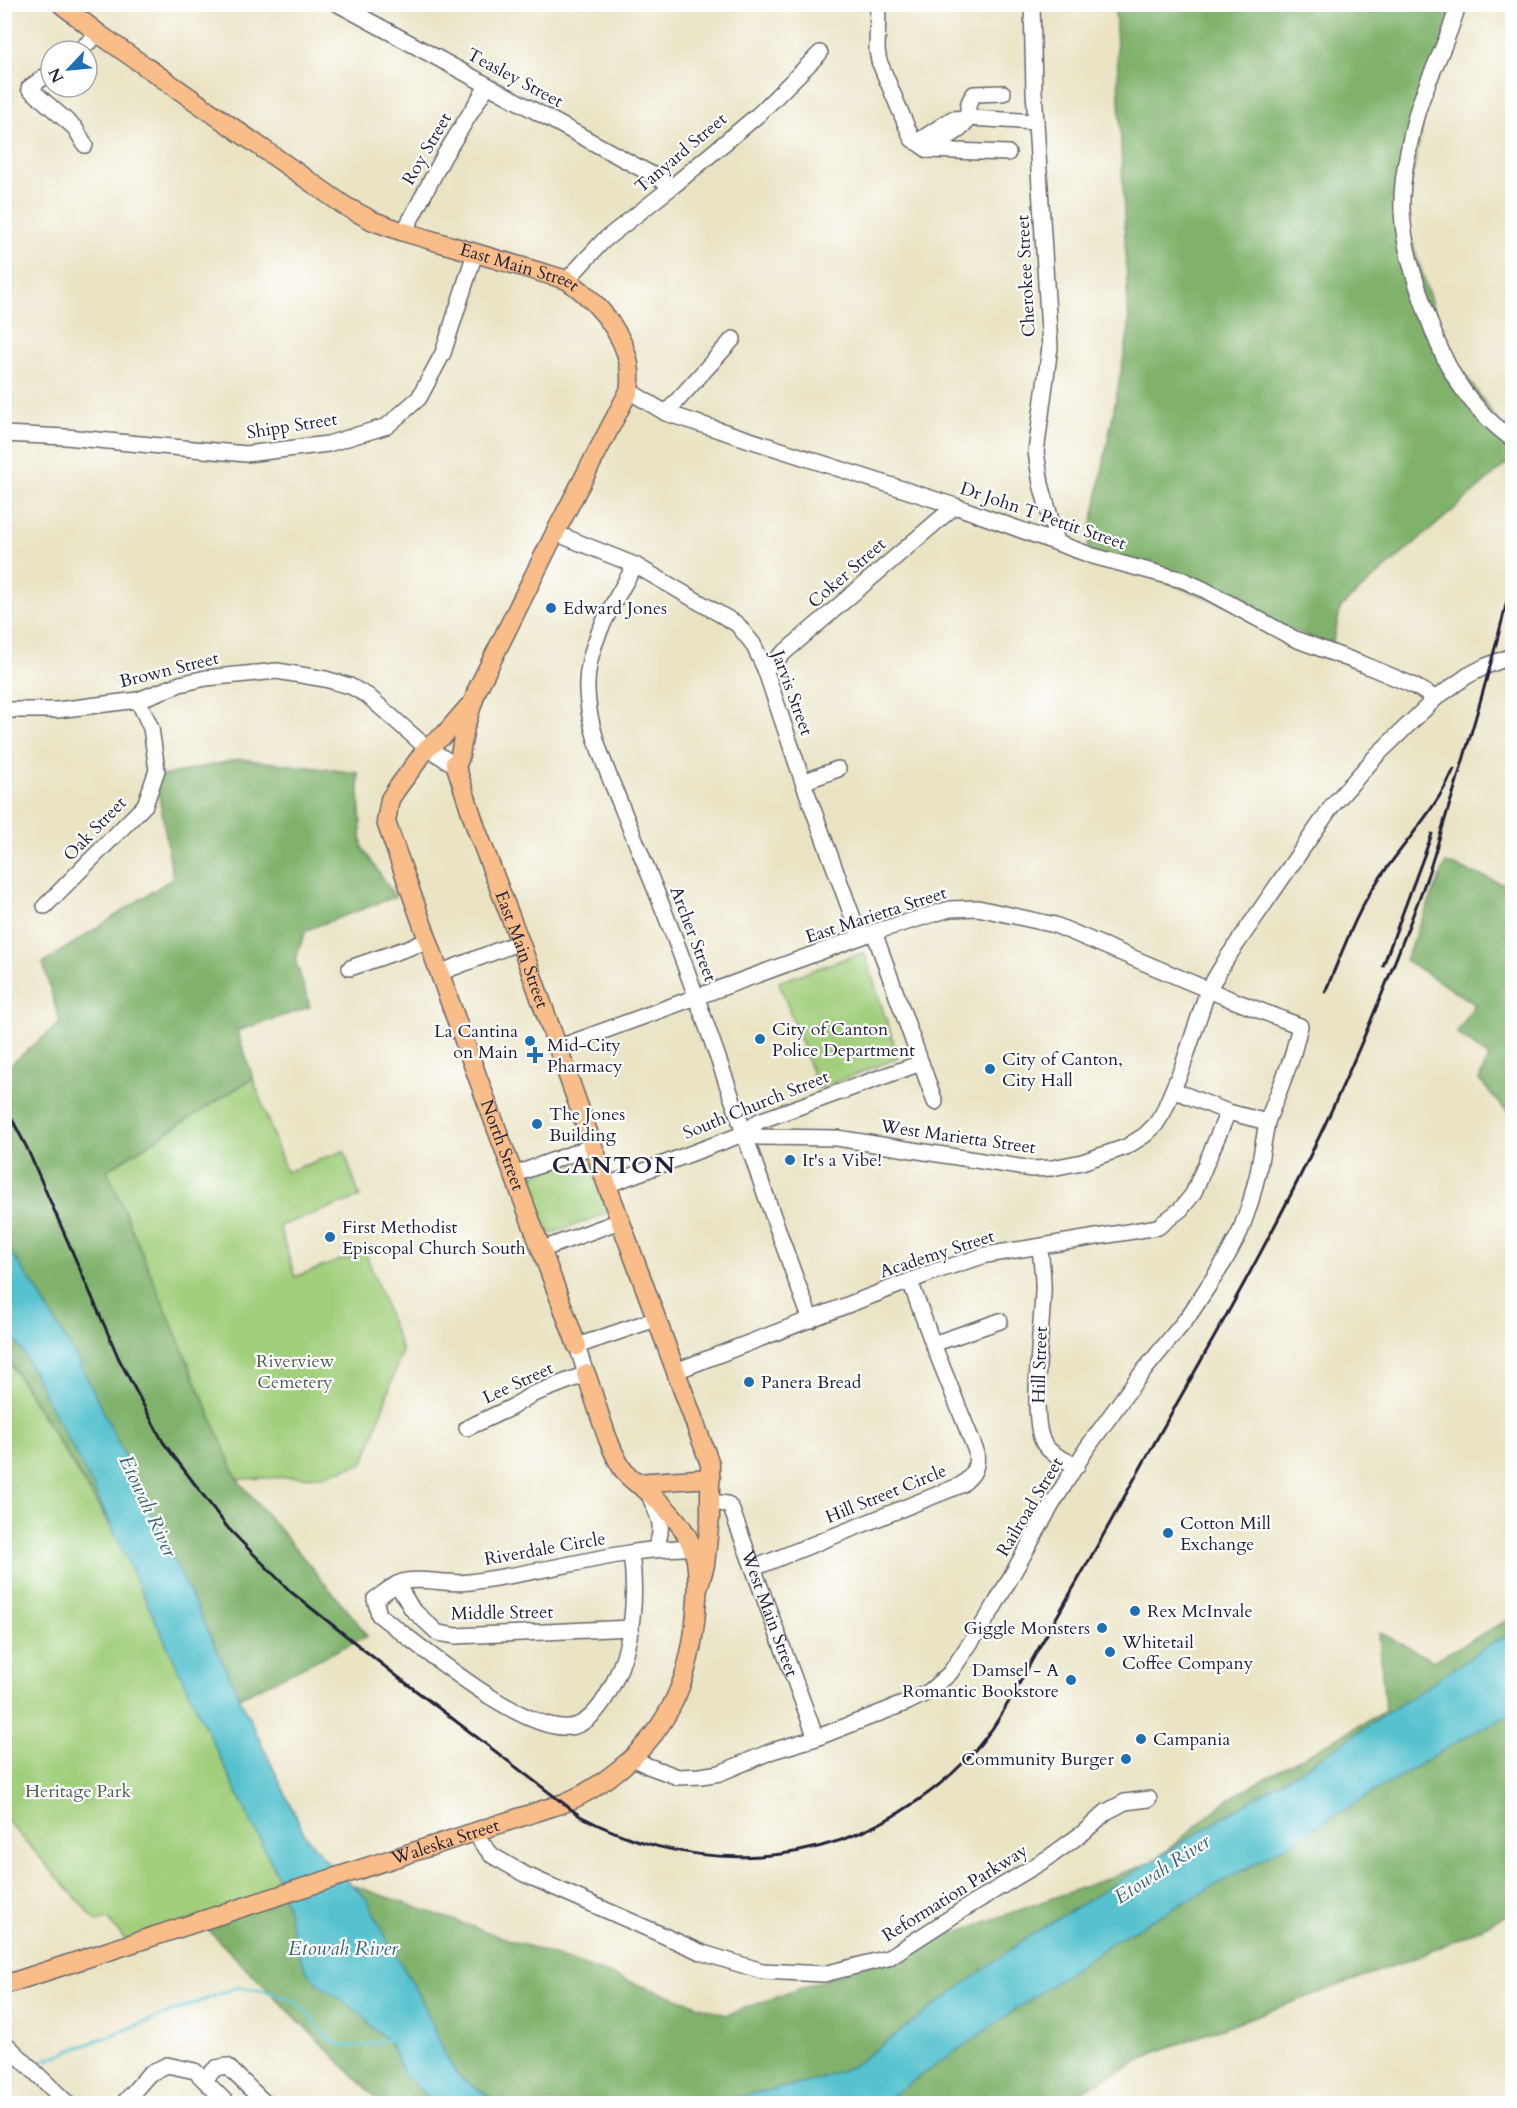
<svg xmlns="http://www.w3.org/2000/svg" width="1517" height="2108" font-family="Cardo,serif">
	<rect width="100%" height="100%" fill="#fff"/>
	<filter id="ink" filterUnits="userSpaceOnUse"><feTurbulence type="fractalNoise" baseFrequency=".0167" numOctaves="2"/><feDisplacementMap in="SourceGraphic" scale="12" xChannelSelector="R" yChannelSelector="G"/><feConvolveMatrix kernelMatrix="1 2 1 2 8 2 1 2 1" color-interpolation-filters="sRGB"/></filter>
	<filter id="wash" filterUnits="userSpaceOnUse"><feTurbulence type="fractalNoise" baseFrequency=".008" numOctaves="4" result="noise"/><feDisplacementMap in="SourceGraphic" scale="24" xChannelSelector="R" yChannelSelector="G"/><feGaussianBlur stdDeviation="1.35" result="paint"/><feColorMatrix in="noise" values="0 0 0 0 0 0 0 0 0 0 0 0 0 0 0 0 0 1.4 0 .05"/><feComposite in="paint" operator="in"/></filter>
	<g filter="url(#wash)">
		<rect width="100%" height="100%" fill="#eae4c5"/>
		<g fill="#a1cf7c" stroke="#62785c" stroke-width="1.5">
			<path d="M 864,952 L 898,1056 L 896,1059 L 818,1089 L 779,982 Z"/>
			<path d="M 253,1078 L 286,1172 L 344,1151 L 360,1197 L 279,1226 L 295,1277 L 365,1251 L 402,1351 L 364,1463 L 322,1476 L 237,1479 L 107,1170 Z"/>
			<path d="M 588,1155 L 608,1213 L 542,1237 L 521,1178 Z"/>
			<path d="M 4,1354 L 317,1860 L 332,1878 L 126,1941 L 108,1919 L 97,1922 L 5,1818 Z"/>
		</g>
		<g fill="#80b26c" stroke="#516a54" stroke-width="1.5">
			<path d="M 1115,5 L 1462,5 L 1426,108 L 1404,216 L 1445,346 L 1512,442 L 1512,459 L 1341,607 L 1332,645 L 1087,552 L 1129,329 Z"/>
			<path d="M 240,759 L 358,773 L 362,847 L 395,897 L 306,930 L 295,959 L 310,1007 L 237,1031 L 253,1078 L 107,1170 L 237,1479 L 354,1618 L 367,1636 L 222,1706 L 5,1354 L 5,1069 L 60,1023 L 43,963 L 173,878 L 156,777 Z"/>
			<path d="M 1446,863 L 1512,887 L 1512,1117 L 1479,1080 L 1489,1057 L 1457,1033 L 1475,1004 L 1405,960 Z"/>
			<path d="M 1512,1618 L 1512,1913 L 1428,1953 L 1156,2052 L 1059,2103 L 381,2103 L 198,1920 L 332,1878 L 726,2015 L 1153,1862 L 1228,1799 L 1385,1711 L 1379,1632 L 1433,1661 Z"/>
		</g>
		<g fill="#56c2cf" stroke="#3c7285" stroke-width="1.5">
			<path d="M 4,1242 L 37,1290 L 85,1373 L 305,1835 L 326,1861 L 366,1898 L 388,1942 L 420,1996 L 445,2054 L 458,2076 L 496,2101 L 504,2103 L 434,2103 L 404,2074 L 388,2040 L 370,2026 L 364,2016 L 318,1984 L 306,1971 L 297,1949 L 287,1907 L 274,1868 L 206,1729 L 92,1485 L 22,1351 L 5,1326 Z"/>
			<path d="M 1512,1634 L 1512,1714 L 1467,1736 L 1251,1866 L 1116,1940 L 881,2103 L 708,2103 L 809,2082 L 853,2066 L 1029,1936 L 1317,1760 L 1492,1643 Z"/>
		</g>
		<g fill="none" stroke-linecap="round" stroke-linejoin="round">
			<path stroke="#56c2cf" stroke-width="3" d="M 38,2063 L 238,1987 C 256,1989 280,1993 296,2003 C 313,2014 323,2043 345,2046 C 356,2048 379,2042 391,2039"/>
		</g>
	</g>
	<g filter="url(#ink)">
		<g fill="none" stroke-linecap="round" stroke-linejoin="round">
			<g stroke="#68666b" stroke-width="18">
				<g id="minor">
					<path d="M 338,4 L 673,186"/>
					<path d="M 878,4 L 877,50 L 879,61 L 912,139 L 928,150"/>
					<path d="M 1032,4 L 1034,91 L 1050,347 L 1036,452 L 1041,484 L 1057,542"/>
					<path d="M 1458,4 C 1448,46 1424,81 1414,124 C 1408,151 1401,181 1402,209 C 1403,240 1411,268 1421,297 C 1441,358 1459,400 1512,439"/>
					<path d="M 78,51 L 99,34"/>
					<path d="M 51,72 L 29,88 L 75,128 L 85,145"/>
					<path d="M 970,118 C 966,108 968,102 974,94 L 1003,93"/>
					<path d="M 917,142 L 952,119 L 970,118 L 1036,122"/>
					<path d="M 928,150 L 1008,153"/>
					<path d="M 928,150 L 959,130 L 970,118"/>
					<path d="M 404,232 L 444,156 L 487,86"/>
					<path d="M 567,280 L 603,241 L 673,186 L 759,114 L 820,53"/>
					<path d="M 629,391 L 666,413 L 955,506 L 1093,556 L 1183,580 L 1203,589 L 1295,639 L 1365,665 L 1410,684 L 1436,698"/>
					<path d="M 666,413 L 733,339"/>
					<path d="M 4,434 L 66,437 L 246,454 L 328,444 L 387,426 L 419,398 L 443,353 L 475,253"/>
					<path d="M 555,533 L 635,565 L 737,624 L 753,644 L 765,669 L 803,782 L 860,937"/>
					<path d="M 635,565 C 614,603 585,645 587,690 C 588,729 606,768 620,803 C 638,847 656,890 673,934 C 722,1062 762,1192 811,1320"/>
					<path d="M 765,669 L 955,506"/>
					<path d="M 4,710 L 57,710 L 138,700 L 180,684 L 206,678 L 277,671 L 325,679 L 350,686 L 368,696 L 427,748 L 450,762 L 455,763"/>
					<path d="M 803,782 L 838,769"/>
					<path d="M 45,906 L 145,805 L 157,770 L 151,728 L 138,700"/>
					<path d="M 874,932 L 935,1102"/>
					<path d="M 350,968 L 428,941"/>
					<path d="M 439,973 L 520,942"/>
					<path d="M 557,1048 L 874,932 L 950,909 L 978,908 L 1055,925 L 1230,999 L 1300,1026 L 1292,1057 L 1267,1122 L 1258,1173 L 1250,1204 L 1240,1232 L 1224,1262 L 1188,1317 L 1137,1379 L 1087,1448 L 1051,1506 L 991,1612 L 950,1673 L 930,1691 L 908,1702 L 816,1738 L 772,1751 L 720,1773 L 701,1776 L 678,1777 L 648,1766 L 633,1758"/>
					<path d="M 1173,1090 L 1228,1112 L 1267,1122"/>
					<path d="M 743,1134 L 760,1137 L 837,1138 L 1032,1169 L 1052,1168 L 1082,1162 L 1126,1147 L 1145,1135 L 1156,1124 L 1163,1113 L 1182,1068 L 1208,990 L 1227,958 L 1332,806 L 1377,755 L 1436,698 L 1467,676 L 1486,666 L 1512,656"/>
					<path d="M 513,1175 L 593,1146"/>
					<path d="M 607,1185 L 743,1134 L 759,1121 L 921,1063"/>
					<path d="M 1040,1247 C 1041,1262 1044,1278 1043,1293 C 1042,1326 1030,1416 1043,1442 C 1049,1454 1065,1460 1077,1466"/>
					<path d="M 540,1250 L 620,1221"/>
					<path d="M 933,1344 L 1000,1321"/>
					<path d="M 676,1371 L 933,1272 L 986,1255 L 1158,1227 L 1181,1209 L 1193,1194 L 1228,1112"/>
					<path d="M 467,1428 L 512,1407 L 531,1395 L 586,1374 L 577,1346 L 656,1319"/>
					<path d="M 649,1495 C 659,1517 666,1528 654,1550"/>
					<path id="s1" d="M 711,1502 L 727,1504 L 731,1508 L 816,1738"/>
					<path d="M 631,1553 C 637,1596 633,1643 614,1682 C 606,1699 594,1720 575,1726 C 528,1739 418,1644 379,1615 L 375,1599 C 384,1593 395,1583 406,1581 C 428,1578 448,1585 470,1582 C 524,1575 576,1562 629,1553 C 650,1549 672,1549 693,1547"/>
					<path d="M 754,1568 L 961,1485 C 974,1475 978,1468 976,1451 L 933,1344 L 910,1281"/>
					<path d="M 397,1584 L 412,1609 L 438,1633 L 456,1636 L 631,1628"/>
					<path d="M 475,1832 L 483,1845 L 493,1856 L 524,1874 L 703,1953 L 762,1971 L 824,1974 L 888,1958 L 967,1907 L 1048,1858 L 1084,1832 L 1106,1812 L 1125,1802 L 1149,1799"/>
					<path d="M 4,2042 L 68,2104"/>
					<path d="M 204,2080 L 216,2068 L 227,2066 L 266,2104"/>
					<path d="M 123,2104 L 149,2074 L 167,2065 L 195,2071 L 228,2104"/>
				</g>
			</g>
			<g stroke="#68666b" stroke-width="21">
				<g id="major">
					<path id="s2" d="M 61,4 L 99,34 L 345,206 L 373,221 L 404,232 L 567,280 C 601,304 637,346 629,391 L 555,533 L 477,690 L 465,727 L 459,760 L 455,763 L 476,828 L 520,942 L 607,1185 L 710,1464 L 710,1518 L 705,1565 L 698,1589"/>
					<path id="s3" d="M 468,707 L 444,735 L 427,748 L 396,790 L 390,799 L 386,822 L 452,1008 L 577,1346"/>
					<path d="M 636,1483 L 711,1478"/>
					<path id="s4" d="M 4,1985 L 564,1803 C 587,1794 604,1782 622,1767 C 671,1726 691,1675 696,1612 C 698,1592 700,1562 691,1544 C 682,1523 666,1507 648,1492 C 642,1486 633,1482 627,1475 C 608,1452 597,1403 586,1374"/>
				</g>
			</g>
			<use href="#minor" stroke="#fff" stroke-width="15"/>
			<use href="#major" stroke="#f8bd89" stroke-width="18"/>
			<g stroke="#22223b" stroke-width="3">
				<path d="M 1383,966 L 1432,834"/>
				<path d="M 1325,992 C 1342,954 1355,913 1379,879 C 1404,843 1436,809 1454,769"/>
				<path d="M 4,1104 L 27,1148 L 119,1359 L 163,1442 L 228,1528 L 291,1592 L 398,1677 L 580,1816 C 687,1873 816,1872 917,1801 C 945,1782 972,1757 992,1729 C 1011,1701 1027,1668 1044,1639 C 1070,1594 1096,1549 1121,1503 C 1184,1389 1251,1277 1308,1160 C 1351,1072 1389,980 1423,888 C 1434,859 1442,827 1452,797 C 1474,725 1495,653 1512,580"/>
			</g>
		</g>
	</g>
	<g fill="#1f6fb2" stroke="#fff" stroke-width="2">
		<circle cx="551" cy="608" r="6"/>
		<circle cx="760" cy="1039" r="6"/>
		<circle cx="530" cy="1041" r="6"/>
		<path d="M532 1046h6v6h6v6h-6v6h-6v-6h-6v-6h6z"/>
		<circle cx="990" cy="1069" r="6"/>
		<circle cx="537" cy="1124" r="6"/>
		<circle cx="790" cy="1160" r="6"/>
		<circle cx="330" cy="1237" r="6"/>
		<circle cx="749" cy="1382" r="6"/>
		<circle cx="1168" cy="1533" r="6"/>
		<circle cx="1135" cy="1611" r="6"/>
		<circle cx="1102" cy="1628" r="6"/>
		<circle cx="1110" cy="1652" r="6"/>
		<circle cx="1071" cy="1680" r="6"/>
		<circle cx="1141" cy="1739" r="6"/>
		<circle cx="1126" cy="1759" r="6"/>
	</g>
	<g text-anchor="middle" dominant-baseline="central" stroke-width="4.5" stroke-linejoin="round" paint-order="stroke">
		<g font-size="18" fill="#22223b" stroke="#fff">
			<text transform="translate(515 78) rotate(28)">Teasley Street</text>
			<text transform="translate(427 149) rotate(-60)">Roy Street</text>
			<text transform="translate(681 153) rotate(-40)">Tanyard Street</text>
			<text stroke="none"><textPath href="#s2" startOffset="534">East Main Street</textPath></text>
			<text transform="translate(1026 276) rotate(-93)">Cherokee Street</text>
			<text transform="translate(292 426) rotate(-9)">Shipp Street</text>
			<text transform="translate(1043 516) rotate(19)">Dr John T Pettit Street</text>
			<text transform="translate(847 573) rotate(-41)">Coker Street</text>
			<text transform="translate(169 670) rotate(-14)">Brown Street</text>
			<text transform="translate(792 693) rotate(70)">Jarvis Street</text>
			<text transform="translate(95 829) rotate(-46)">Oak Street</text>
			<text transform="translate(876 915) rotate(-18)">East Marietta Street</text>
			<text transform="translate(693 934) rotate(69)">Archer Street</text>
			<text stroke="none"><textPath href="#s2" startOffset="1328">East Main Street</textPath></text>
			<text transform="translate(756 1105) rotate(-22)">South Church Street</text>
			<text transform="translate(958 1137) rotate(8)">West Marietta Street</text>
			<text stroke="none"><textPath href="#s3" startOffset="488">North Street</textPath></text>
			<text transform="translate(937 1254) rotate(-18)">Academy Street</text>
			<text transform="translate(1040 1365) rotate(-88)">Hill Street</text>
			<text transform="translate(518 1383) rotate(-25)">Lee Street</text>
			<text transform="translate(886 1494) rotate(-22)">Hill Street Circle</text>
			<text transform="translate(1030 1507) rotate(-59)">Railroad Street</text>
			<text transform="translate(545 1549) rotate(-10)">Riverdale Circle</text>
			<text stroke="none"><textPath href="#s1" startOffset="134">West Main Street</textPath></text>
			<text transform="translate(502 1613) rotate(-1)">Middle Street</text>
			<text stroke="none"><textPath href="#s4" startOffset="464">Waleska Street</textPath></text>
			<text transform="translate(955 1893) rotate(-32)">Reformation Parkway</text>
		</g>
		<g font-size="18" fill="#22223b" stroke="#fff" text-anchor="start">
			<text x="563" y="608">Edward Jones</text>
			<text x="772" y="1029">City of Canton<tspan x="772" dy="21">Police Department</tspan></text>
			<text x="518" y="1031" text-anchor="end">La Cantina<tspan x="518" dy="21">on Main</tspan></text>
			<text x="547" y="1045">Mid-City<tspan x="547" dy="21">Pharmacy</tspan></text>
			<text x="1002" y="1059">City of Canton,<tspan x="1002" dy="21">City Hall</tspan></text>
			<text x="549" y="1114">The Jones<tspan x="549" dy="21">Building</tspan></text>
			<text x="802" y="1160">It's a Vibe!</text>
			<text x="342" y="1227">First Methodist<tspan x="342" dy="21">Episcopal Church South</tspan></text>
			<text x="761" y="1382">Panera Bread</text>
			<text x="1180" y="1523">Cotton Mill<tspan x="1180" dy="21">Exchange</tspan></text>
			<text x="1147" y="1611">Rex McInvale</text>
			<text x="1090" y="1628" text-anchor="end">Giggle Monsters</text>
			<text x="1122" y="1642">Whitetail<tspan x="1122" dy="21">Coffee Company</tspan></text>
			<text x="1059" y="1670" text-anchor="end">Damsel - A<tspan x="1059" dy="21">Romantic Bookstore</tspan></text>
			<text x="1153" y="1739">Campania</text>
			<text x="1114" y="1759" text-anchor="end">Community Burger</text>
		</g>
		<g font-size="18" fill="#4e5f52" stroke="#fff">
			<text x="295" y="1361">Riverview<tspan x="295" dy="21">Cemetery</tspan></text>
			<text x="78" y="1791">Heritage Park</text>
		</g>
		<g font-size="20" font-style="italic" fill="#376276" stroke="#fff">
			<text transform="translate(148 1506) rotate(65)">Etowah River</text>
			<text transform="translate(1162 1869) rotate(-33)">Etowah River</text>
			<text x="343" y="1948">Etowah River</text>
		</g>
		<g font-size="24" font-weight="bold" letter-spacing="1.5" fill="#22223b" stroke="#fff">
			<text x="614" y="1165">CANTON</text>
		</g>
	</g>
	<rect width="1517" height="2108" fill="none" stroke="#fff" stroke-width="24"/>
	<g transform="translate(69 69) rotate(244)"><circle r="28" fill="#ffffff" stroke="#a7a7b1" stroke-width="1.5"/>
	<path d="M0-4.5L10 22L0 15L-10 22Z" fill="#1f6fb2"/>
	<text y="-9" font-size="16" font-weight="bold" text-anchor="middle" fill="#22223b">N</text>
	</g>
</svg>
